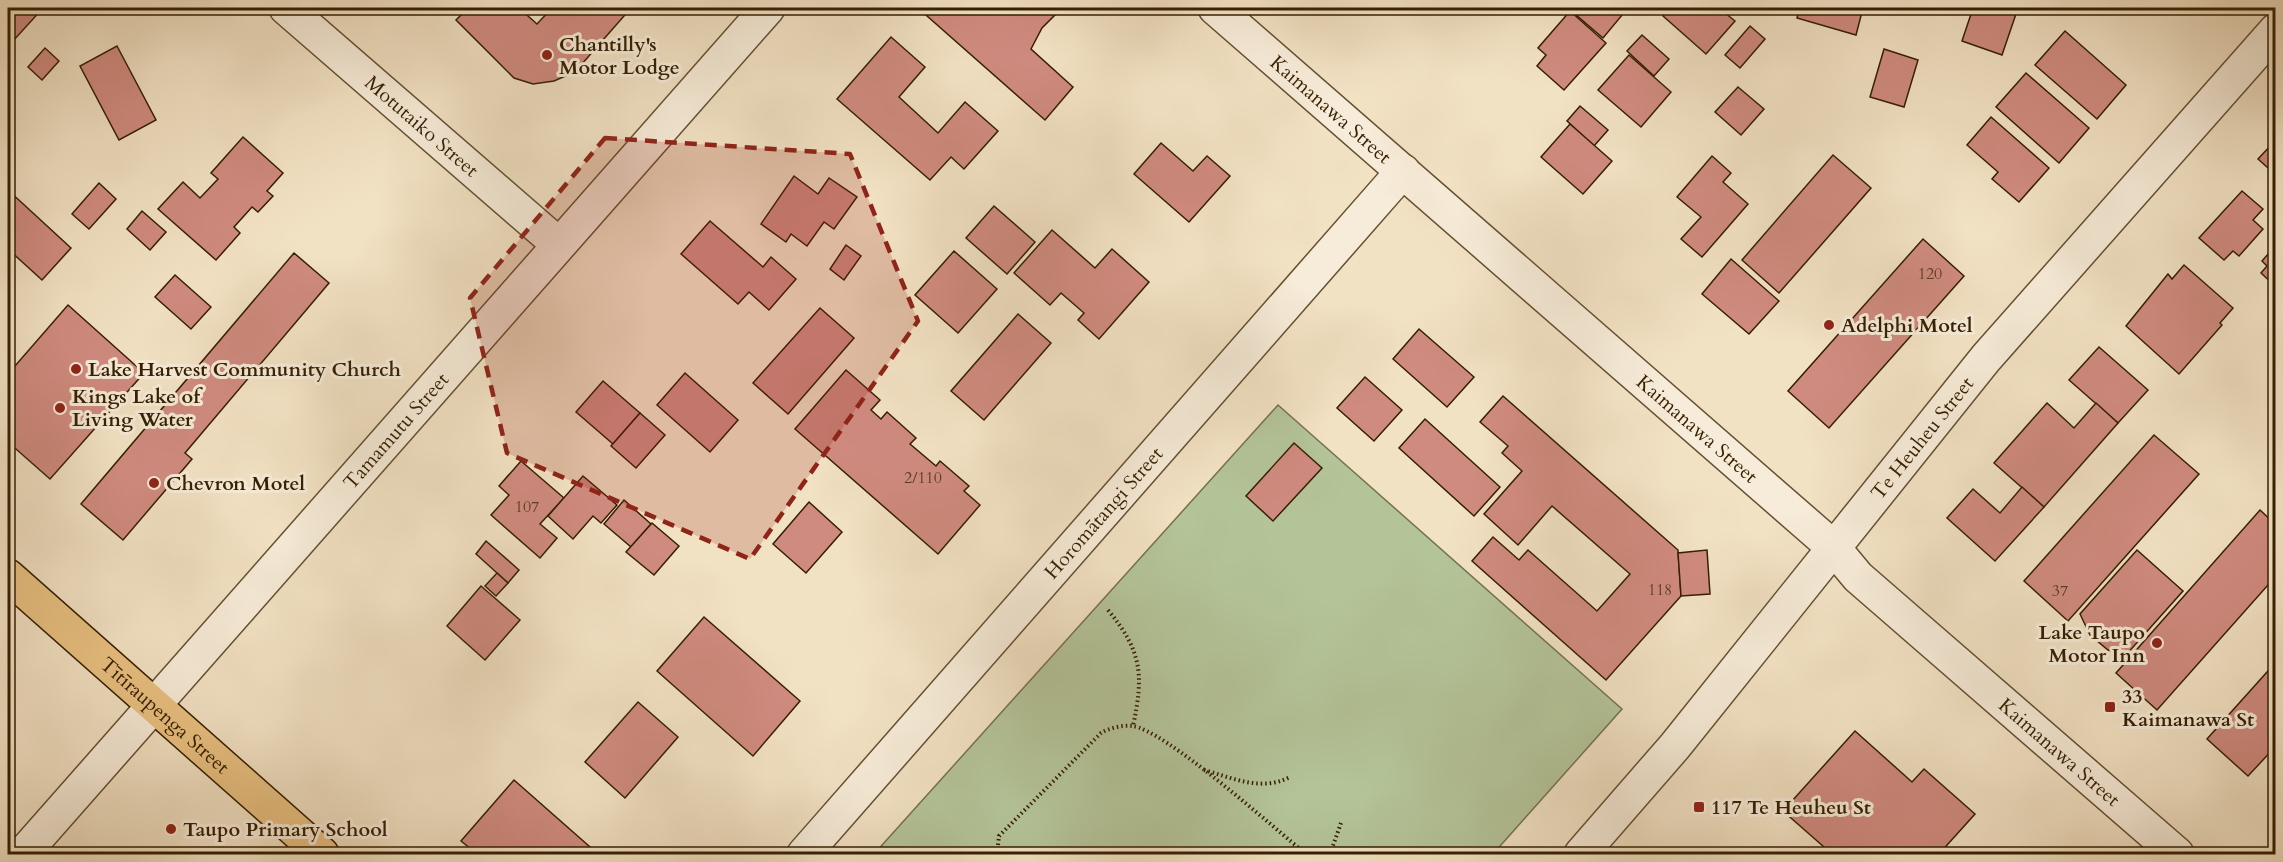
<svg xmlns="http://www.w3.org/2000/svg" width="2283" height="862" font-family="Cardo,serif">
	<rect width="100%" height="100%" fill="#f2e2c4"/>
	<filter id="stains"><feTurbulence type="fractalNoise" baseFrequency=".00333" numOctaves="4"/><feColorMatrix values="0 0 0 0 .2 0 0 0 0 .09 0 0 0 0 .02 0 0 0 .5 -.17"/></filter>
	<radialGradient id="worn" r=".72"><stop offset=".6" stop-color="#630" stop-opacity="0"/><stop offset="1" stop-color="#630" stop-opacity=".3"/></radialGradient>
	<path fill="#b4c499" stroke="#74724d" stroke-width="1.5" d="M 1278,405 L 1622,709 L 1493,854 L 874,854 Z"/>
	<g fill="#d08b80" stroke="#341f01" stroke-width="1.5">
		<path d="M 8,8 L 43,8 L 13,41 L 8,36 Z"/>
		<path d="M 468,8 L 519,8 L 537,24 L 552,8 L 631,8 L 575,72 L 554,81 L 533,84 L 514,78 L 456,20 Z"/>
		<path d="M 918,8 L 1062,8 L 1042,28 L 1031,49 L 1073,87 L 1045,120 Z"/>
		<path d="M 1568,8 L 1615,8 L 1623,14 L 1603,38 Z"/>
		<path d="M 1670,8 L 1719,8 L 1735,21 L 1706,54 L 1663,16 Z"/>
		<path d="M 1800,8 L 1863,8 L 1856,35 L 1797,18 Z"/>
		<path d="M 1973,8 L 2018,8 L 2002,55 L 1962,41 Z"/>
		<path d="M 1570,11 L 1606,43 L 1564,90 L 1537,66 L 1546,55 L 1538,48 Z"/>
		<path d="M 1750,26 L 1765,39 L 1740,68 L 1725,55 Z"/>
		<path d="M 2065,31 L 2126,85 L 2097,119 L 2035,65 Z"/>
		<path d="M 1642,35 L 1669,59 L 1654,76 L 1627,51 Z"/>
		<path d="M 891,37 L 925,67 L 899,97 L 938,133 L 965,102 L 998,131 L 964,169 L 951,157 L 930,180 L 837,99 Z"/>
		<path d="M 117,46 L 156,120 L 119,140 L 80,66 Z"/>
		<path d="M 45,48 L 59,61 L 42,80 L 28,67 Z"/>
		<path d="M 1884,49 L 1918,60 L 1904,107 L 1870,97 Z"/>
		<path d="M 1629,55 L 1671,92 L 1641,127 L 1598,90 Z"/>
		<path d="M 2026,73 L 2089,128 L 2059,163 L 1996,107 Z"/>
		<path d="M 1738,87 L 1764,109 L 1741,135 L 1715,112 Z"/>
		<path d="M 1580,106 L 1608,130 L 1594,146 L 1567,121 Z"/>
		<path d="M 1991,117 L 2049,168 L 2019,202 L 1992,179 L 1998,172 L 1967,145 Z"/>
		<path d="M 1570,124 L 1612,161 L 1583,194 L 1541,157 Z"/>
		<path d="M 243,137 L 283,173 L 267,191 L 273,196 L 258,212 L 252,207 L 234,227 L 240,233 L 216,260 L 158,209 L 183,182 L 200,198 L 218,179 L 211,173 Z"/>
		<path d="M 2276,140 L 2276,175 L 2258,159 Z"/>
		<path d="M 1161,143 L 1193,171 L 1207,156 L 1230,176 L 1189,222 L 1134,174 Z"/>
		<path d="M 1833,155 L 1871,188 L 1779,293 L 1742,260 Z"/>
		<path d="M 1712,156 L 1731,173 L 1723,182 L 1748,204 L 1702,257 L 1681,239 L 1701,217 L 1677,197 Z"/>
		<path d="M 794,176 L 818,194 L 829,178 L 857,197 L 834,229 L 824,222 L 807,246 L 791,234 L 786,242 L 761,224 Z"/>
		<path d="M 99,183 L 116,199 L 89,229 L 72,214 Z"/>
		<path d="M 8,190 L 71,248 L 42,280 L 8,249 Z"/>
		<path d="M 2242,191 L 2263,209 L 2253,220 L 2263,229 L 2239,256 L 2233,251 L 2224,260 L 2199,238 Z"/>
		<path d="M 994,206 L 1035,242 L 1007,274 L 966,238 Z"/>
		<path d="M 142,211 L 166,232 L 150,250 L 127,229 Z"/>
		<path d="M 710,221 L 763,267 L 771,257 L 796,279 L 769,310 L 749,292 L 738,304 L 681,254 Z"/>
		<path d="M 1052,230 L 1095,268 L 1112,249 L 1149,282 L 1099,339 L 1078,320 L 1084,313 L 1061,293 L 1050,305 L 1014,273 Z"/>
		<path d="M 1923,239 L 1964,276 L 1829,428 L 1788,391 Z"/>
		<path d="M 846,245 L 861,256 L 844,280 L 830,269 Z"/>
		<path d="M 2276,245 L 2276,287 L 2261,273 L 2267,266 L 2262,261 Z"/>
		<path d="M 954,251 L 997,289 L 958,333 L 915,295 Z"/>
		<path d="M 294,253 L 329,283 L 185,453 L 192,459 L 123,540 L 81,504 Z"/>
		<path d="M 1731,259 L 1779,301 L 1749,334 L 1702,294 Z"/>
		<path d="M 2184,265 L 2233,308 L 2220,323 L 2222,325 L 2179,374 L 2126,326 L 2168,274 L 2172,279 Z"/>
		<path d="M 175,275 L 211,307 L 191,329 L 155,297 Z"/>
		<path d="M 68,305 L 144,373 L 50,479 L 8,442 L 8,374 Z"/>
		<path d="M 820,308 L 854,338 L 788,414 L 753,383 Z"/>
		<path d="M 1018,314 L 1051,343 L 984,420 L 951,391 Z"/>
		<path d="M 1419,329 L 1474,377 L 1447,407 L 1393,359 Z"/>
		<path d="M 2099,347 L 2148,390 L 2118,423 L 2069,380 Z"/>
		<path d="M 846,370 L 880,400 L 871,410 L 881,419 L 887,412 L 916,438 L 910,444 L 936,466 L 940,461 L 969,486 L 964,491 L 980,505 L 938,554 L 795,429 Z"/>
		<path d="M 685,373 L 738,420 L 710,452 L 657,405 Z"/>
		<path d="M 1365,377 L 1402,410 L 1374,441 L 1337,408 Z"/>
		<path d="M 603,381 L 640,413 L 613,444 L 576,412 Z"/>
		<path d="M 1503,396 L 1678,550 L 1681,596 L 1606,680 L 1472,561 L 1493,537 L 1519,560 L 1528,550 L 1597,611 L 1630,574 L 1552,506 L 1518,545 L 1484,514 L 1522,471 L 1502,453 L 1508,446 L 1480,422 Z"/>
		<path d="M 2047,403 L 2074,428 L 2096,403 L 2118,423 L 2044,507 L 1994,463 Z"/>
		<path d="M 640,413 L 665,435 L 636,468 L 611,446 Z"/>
		<path d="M 1425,419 L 1500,487 L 1474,516 L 1399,448 Z"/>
		<path d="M 2154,435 L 2199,474 L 2068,621 L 2024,581 Z"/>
		<path d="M 1294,443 L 1322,468 L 1273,521 L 1246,496 Z"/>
		<path d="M 521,461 L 564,498 L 540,524 L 557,538 L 540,558 L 491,515 L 509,495 L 499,486 Z"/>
		<path d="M 583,476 L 617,505 L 601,523 L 593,516 L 573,539 L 548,516 Z"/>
		<path d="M 2022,487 L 2044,507 L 1995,561 L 1947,518 L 1973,489 L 2000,513 Z"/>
		<path d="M 624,500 L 651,524 L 631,547 L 604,524 Z"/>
		<path d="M 809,502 L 842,532 L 806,573 L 773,544 Z"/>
		<path d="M 2260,510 L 2276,525 L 2276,576 L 2157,710 L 2116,673 Z"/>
		<path d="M 652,523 L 679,546 L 654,575 L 626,552 Z"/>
		<path d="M 486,541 L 519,570 L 508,583 L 476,554 Z"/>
		<path d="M 1707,550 L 1710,594 L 1681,596 L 1678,553 Z"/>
		<path d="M 2137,550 L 2183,591 L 2126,655 L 2108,650 L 2090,635 L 2080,614 Z"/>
		<path d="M 497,573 L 508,583 L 496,596 L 485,586 Z"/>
		<path d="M 481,586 L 520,620 L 485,660 L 447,626 Z"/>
		<path d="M 704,617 L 800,701 L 753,756 L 657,671 Z"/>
		<path d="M 2276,662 L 2276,746 L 2248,776 L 2207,739 Z"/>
		<path d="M 638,702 L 678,737 L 625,798 L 585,762 Z"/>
		<path d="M 1855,731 L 1912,782 L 1924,769 L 1975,814 L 1939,854 L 1832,854 L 1783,811 Z"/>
		<path d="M 514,780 L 598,854 L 477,854 L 461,841 Z"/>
	</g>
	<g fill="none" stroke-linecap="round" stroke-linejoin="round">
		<g stroke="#645032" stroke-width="36">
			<g id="minor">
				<path id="s1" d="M 286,8 L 558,244"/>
				<path id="s2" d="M 1215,8 L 1833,547 L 1858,577 L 2177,854"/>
				<path id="s3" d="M 23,854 L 768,8"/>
				<path id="s4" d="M 804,854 L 1403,171"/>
				<path id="s5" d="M 1581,854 L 1675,746 L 1986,358 L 2276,30"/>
			</g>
		</g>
		<g stroke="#341f01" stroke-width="36">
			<g id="major">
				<path id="s6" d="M 8,576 L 322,854"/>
			</g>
		</g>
		<g stroke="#341f01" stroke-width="4" stroke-dasharray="1.5 3" stroke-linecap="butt">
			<path d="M 1108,610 C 1142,651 1144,675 1133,726"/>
			<path d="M 1204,770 C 1233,778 1261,792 1290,777"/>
			<path d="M 997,854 L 999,836 L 1101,733 C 1109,728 1122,725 1132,726 C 1164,729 1275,829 1306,854"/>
			<path d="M 1330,854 L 1341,823"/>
		</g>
		<use href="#minor" stroke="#f7ecd9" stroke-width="33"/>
		<use href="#major" stroke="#e9c182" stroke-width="33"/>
	</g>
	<path fill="#8f2418" fill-opacity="0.2" stroke="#8f2418" stroke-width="4.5" stroke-dasharray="12 8" stroke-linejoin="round" d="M 605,138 L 850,154 L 918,321 L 750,559 L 507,453 L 470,298 Z"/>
	<g fill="#8f2418" stroke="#f7ecd9" stroke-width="2">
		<circle cx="547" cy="55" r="6"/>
		<circle cx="1829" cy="325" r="6"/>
		<circle cx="76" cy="369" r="6"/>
		<circle cx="60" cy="408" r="6"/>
		<circle cx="154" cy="483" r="6"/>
		<circle cx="2157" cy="643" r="6"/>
		<rect x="2104" y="701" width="12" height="12" rx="3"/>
		<rect x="1693" y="801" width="12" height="12" rx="3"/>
		<circle cx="171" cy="829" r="6"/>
	</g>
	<g text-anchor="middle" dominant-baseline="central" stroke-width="6" stroke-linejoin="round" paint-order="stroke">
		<g font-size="16" fill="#5b3a21">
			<text x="1930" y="274">120</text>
			<text x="923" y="478">2/110</text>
			<text x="527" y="507">107</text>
			<text x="1660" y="590">118</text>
			<text x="2060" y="591">37</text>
		</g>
		<g font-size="20" font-weight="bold" fill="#341f01" stroke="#f7ecd9" text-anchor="start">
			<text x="559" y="44">Chantilly's<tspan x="559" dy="23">Motor Lodge</tspan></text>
			<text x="1841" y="325">Adelphi Motel</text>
			<text x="88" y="369">Lake Harvest Community Church</text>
			<text x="72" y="396">Kings Lake of<tspan x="72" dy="23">Living Water</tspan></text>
			<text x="166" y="483">Chevron Motel</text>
			<text x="2145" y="632" text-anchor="end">Lake Taupo<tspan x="2145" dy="23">Motor Inn</tspan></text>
			<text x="2122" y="696">33<tspan x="2122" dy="23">Kaimanawa St</tspan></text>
			<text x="1711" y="807">117 Te Heuheu St</text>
			<text x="183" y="829">Taupo Primary School</text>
		</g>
		<g font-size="20" fill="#341f01" stroke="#f7ecd9">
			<text stroke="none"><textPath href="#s2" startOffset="154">Kaimanawa Street</textPath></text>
			<text stroke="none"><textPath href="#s1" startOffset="180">Motutaiko Street</textPath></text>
			<text stroke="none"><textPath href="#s3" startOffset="564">Tamamutu Street</textPath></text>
			<text stroke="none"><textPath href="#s2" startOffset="640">Kaimanawa Street</textPath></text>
			<text stroke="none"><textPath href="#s5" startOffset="538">Te Heuheu Street</textPath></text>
			<text stroke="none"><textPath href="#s4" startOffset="454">Horomātangi Street</textPath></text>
			<text stroke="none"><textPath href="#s6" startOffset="210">Tītīraupenga Street</textPath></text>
			<text stroke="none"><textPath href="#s2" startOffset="1126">Kaimanawa Street</textPath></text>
		</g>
	</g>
	<rect width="2283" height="862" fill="none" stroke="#f2e2c4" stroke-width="30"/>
	<rect x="9" y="9" width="2265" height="844" fill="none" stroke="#341f01" stroke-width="3"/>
	<rect x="15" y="15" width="2253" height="832" fill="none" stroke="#341f01" stroke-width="1.5"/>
	<rect width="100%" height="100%" filter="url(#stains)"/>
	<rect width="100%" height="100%" fill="url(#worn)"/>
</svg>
